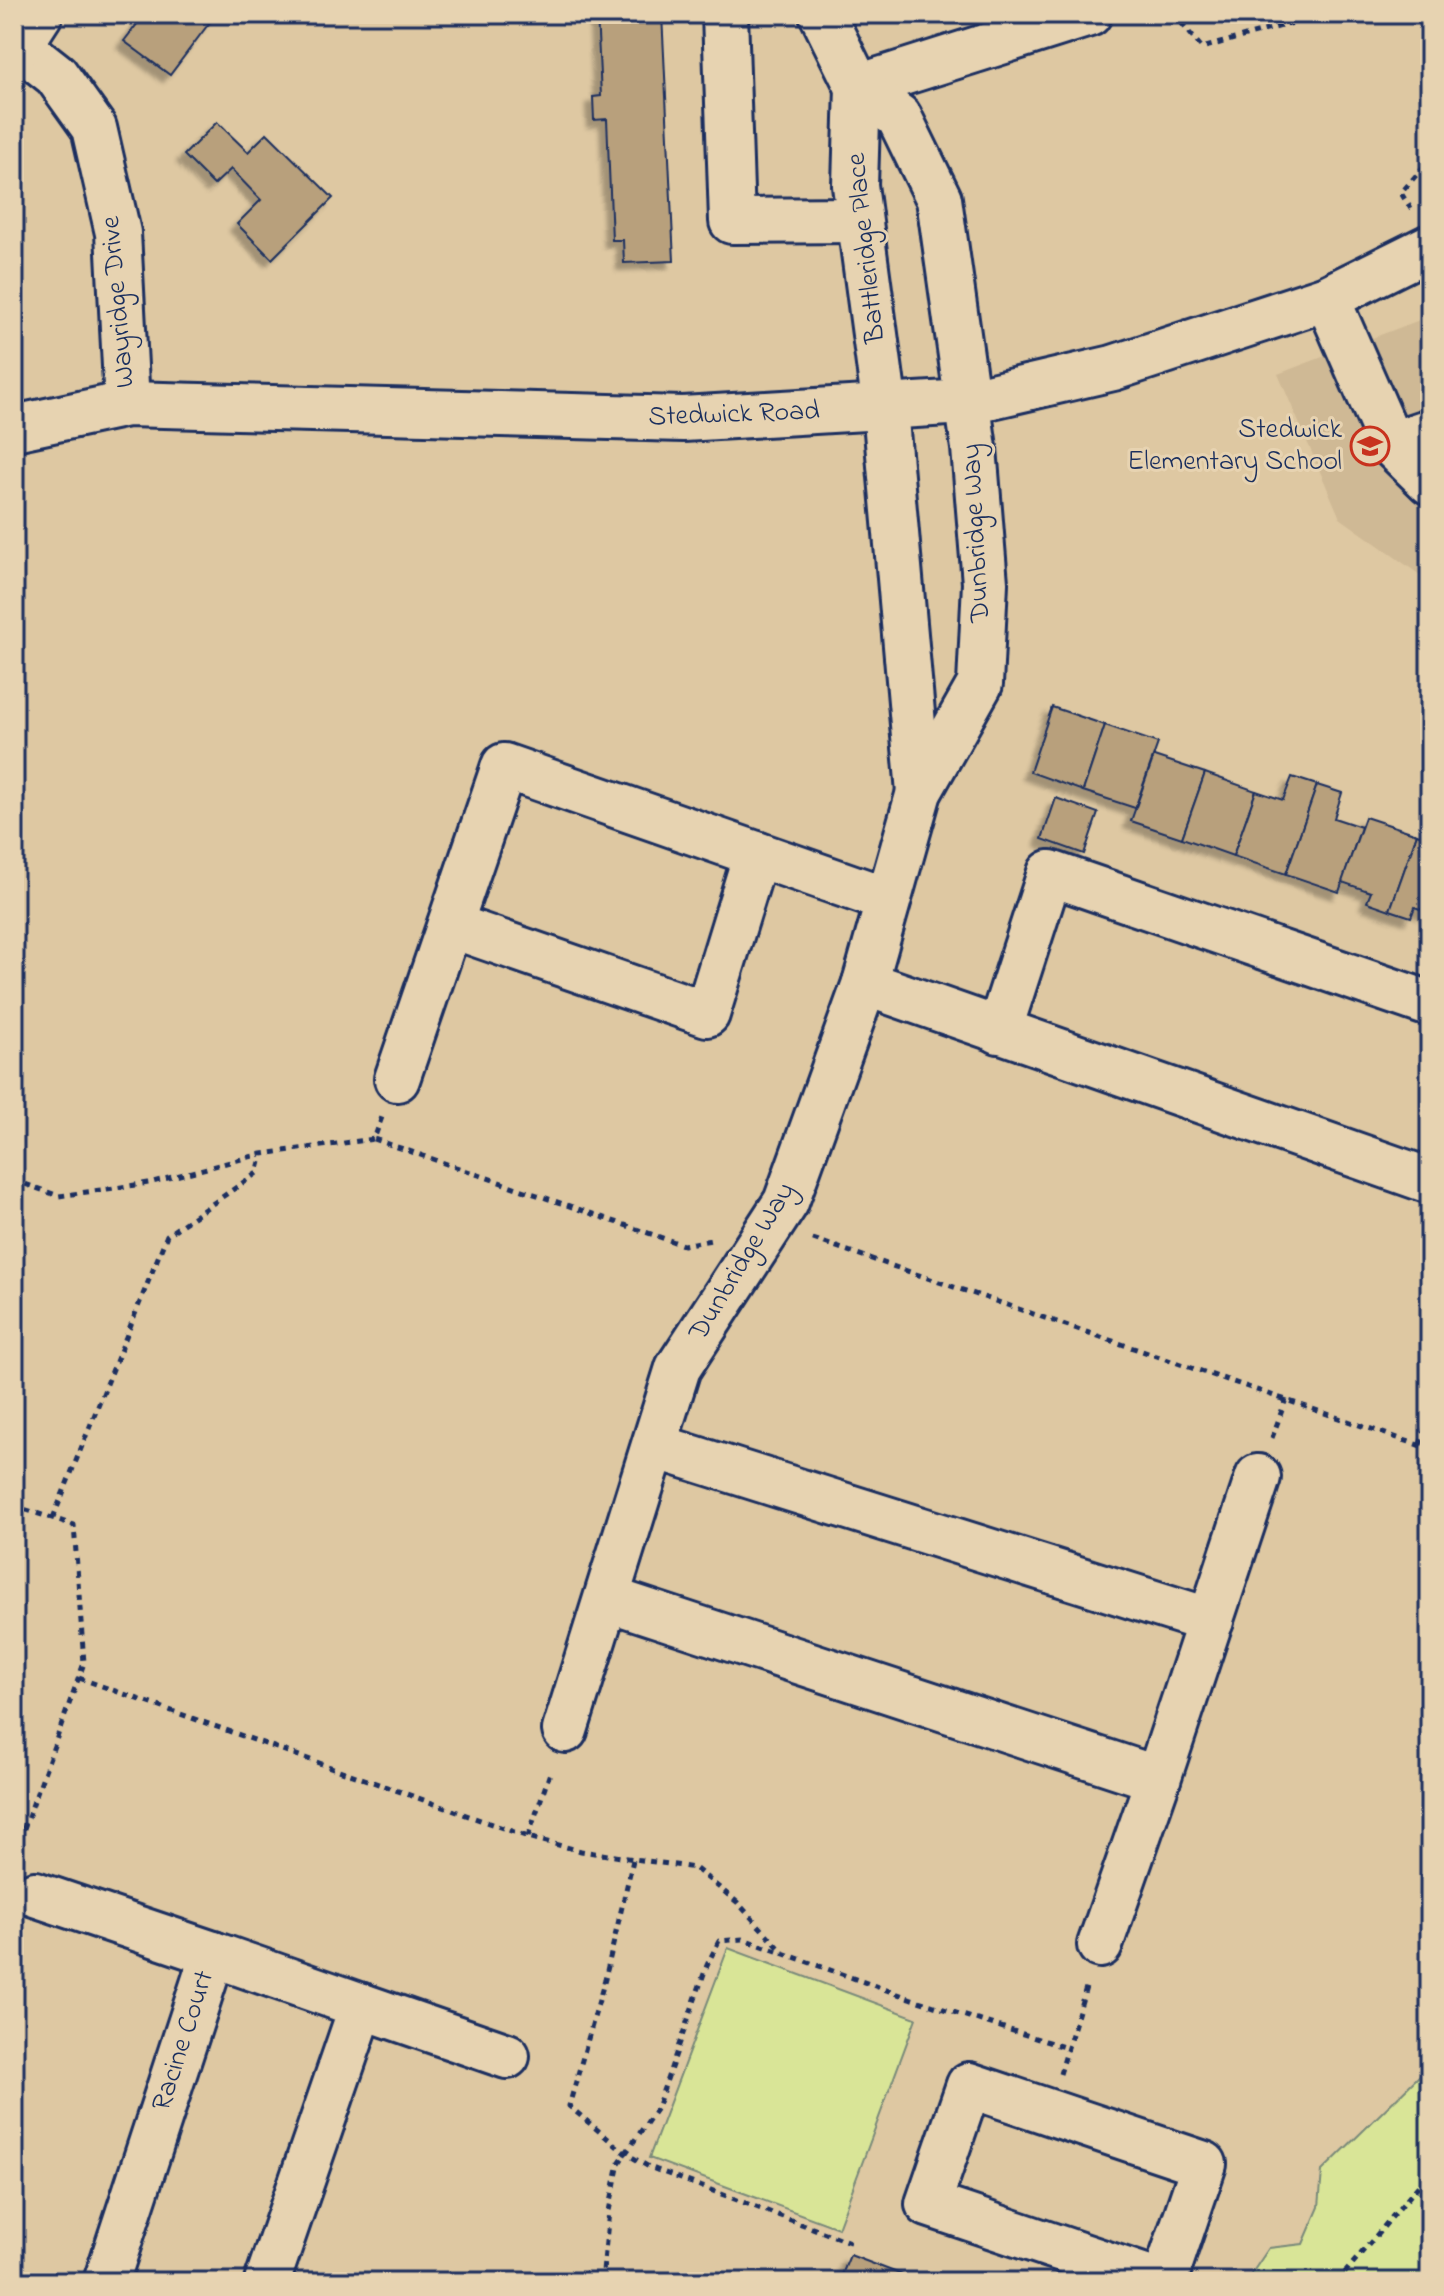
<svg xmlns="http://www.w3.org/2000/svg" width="1444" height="2296" font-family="'Indie Flower',sans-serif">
	<defs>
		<filter id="shadow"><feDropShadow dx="-7" dy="7" stdDeviation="2" flood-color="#0004"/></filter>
	</defs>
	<rect width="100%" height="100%" fill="#dec8a2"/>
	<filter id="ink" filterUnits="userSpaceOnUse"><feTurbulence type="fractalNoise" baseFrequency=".0125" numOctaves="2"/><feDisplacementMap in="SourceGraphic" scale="16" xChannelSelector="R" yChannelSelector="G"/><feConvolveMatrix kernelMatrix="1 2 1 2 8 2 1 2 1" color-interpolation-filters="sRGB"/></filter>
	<g filter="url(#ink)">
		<path fill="#cfb995" d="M 1430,316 L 1430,582 L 1340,518 L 1278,374 Z"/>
		<g fill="#d9e597" stroke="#7a8a7a" stroke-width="2">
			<path d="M 728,1948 L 916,2018 L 838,2228 L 649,2158 Z"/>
			<path d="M 1430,2060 L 1430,2282 L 1246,2282 L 1269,2248 L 1303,2244 L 1319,2207 L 1322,2171 L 1420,2075 Z"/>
		</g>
		<g fill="#b8a07b" stroke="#1b2f5e" stroke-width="2" filter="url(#shadow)">
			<path d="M 145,14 L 216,14 L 170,75 L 124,41 Z"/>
			<path d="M 597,14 L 662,14 L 674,261 L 624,263 L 623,240 L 612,240 L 607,119 L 594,120 L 593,97 L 601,96 Z"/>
			<path d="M 217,122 L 248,152 L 267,133 L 333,198 L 272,259 L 237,224 L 261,200 L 231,169 L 214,185 L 184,155 Z"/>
			<path d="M 1052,707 L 1105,725 L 1083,791 L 1030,772 Z"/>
			<path d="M 1105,725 L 1158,743 L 1135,808 L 1083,791 Z"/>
			<path d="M 1154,756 L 1205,773 L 1182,838 L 1131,821 Z"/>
			<path d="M 1205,773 L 1256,791 L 1233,856 L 1182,838 Z"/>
			<path d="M 1292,777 L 1317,785 L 1286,874 L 1233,856 L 1256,791 L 1283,800 Z"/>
			<path d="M 1317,785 L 1342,793 L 1334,818 L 1361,827 L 1339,892 L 1286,874 Z"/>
			<path d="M 1056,798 L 1098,813 L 1084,854 L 1042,839 Z"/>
			<path d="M 1365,817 L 1417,834 L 1390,910 L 1367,902 L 1371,892 L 1342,882 Z"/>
			<path d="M 1417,834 L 1430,839 L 1430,913 L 1415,907 L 1411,917 L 1390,910 Z"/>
			<path d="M 850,2255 L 921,2282 L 839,2282 Z"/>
		</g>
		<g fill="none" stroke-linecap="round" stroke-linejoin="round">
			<g stroke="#1b2f5e" stroke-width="50">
				<g id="minor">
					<path d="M 725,14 L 732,221 L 859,220"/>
					<path d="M 14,42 L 56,75 L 94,128 L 118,233 L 127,404"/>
					<path d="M 20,45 L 40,14"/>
					<path d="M 858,87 L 855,185 L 885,409 L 919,792"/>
					<path d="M 858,87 L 1089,14"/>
					<path d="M 1327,298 L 1391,444 L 1430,482"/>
					<path d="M 14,428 L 127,404 L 683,419 L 966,402 L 1113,368 L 1327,298 L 1430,247"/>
					<path d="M 1391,444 L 1430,431"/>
					<path d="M 450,925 L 707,1014 L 756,854"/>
					<path d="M 865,983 L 1430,1181"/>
					<path d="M 999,1031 L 1050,873 L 1430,1004"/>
					<path d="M 397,1079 L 504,766 L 888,900"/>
					<path d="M 655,1446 L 1211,1621"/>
					<path d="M 609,1599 L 1158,1779 L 1258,1477"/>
					<path d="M 565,1730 L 678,1368 L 786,1202 L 865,983 L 919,792 L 980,684 L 985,583 L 974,448 L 939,199 L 899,117 L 858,87 L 822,14"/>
					<path d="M 35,1894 L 213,1954"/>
					<path d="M 1100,1945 L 1158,1779"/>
					<path d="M 362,2006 L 507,2056"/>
					<path d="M 106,2282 L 213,1954 L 362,2006 L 267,2282"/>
					<path d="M 1160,2282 L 928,2204 L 969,2085 L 1204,2164 L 1164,2282"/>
				</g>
			</g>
			<g stroke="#1b2f5e" stroke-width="5" stroke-dasharray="6 6" stroke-linecap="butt">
				<path d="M 1174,14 L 1202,48 L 1325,14"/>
				<path d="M 1411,209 L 1401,193 L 1430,159"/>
				<path d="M 374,1139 L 683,1245 L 711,1240"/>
				<path d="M 14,1180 L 59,1196 L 149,1183 L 261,1154"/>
				<path d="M 813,1239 L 1430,1449"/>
				<path d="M 1272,1438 L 1286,1399"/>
				<path d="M 1420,1445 L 1430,1413"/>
				<path d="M 14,1506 L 74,1525 L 84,1663 L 14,1856"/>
				<path d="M 53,1518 L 167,1235 L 257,1173 L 262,1154 L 374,1139 L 382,1117"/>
				<path d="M 79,1678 L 528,1837 L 581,1851 L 695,1868 L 737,1902 L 783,1952"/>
				<path d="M 528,1837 L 551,1770"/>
				<path d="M 633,1860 L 605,1979 L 569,2106 L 625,2153 L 649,2167 L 855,2244"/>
				<path d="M 1060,2074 L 1087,1984"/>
				<path d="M 602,2282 L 609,2211 L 619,2163 L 657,2108 L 707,1965 L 719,1941 L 743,1939 L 912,1999 L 1067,2048"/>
				<path d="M 1337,2282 L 1430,2172"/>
			</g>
			<use href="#minor" stroke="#e7d3b1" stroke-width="44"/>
		</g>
	</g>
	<defs>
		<g id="school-ring" transform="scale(2)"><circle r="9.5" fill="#e7d3b1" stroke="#c8321e" stroke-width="1.5"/><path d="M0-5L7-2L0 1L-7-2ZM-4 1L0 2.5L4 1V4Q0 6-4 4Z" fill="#c8321e"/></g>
	</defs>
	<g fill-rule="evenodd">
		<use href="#school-ring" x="1370" y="446"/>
	</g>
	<g text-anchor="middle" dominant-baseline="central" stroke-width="6" stroke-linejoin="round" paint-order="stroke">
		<g font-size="28" fill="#1b2f5e" stroke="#e7d3b1">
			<text transform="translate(867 248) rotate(-96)">Battleridge Place</text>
			<text transform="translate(119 302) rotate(-95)">Wayridge Drive</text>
			<text transform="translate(734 415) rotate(-2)">Stedwick Road</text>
			<text transform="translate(977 533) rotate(-93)">Dunbridge Way</text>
			<text transform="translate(743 1262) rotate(-59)">Dunbridge Way</text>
			<text transform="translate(184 2041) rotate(-72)">Racine Court</text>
		</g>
		<g font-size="28" fill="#1b2f5e" stroke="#e7d3b1" text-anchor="end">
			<text x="1342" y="430">Stedwick<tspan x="1342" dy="32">Elementary School</tspan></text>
		</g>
	</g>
	<rect width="1444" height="2296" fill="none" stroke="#e7d3b1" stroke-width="48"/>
	<rect x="24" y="24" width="1396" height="2248" fill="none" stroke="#1b2f5e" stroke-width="3" filter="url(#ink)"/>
</svg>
